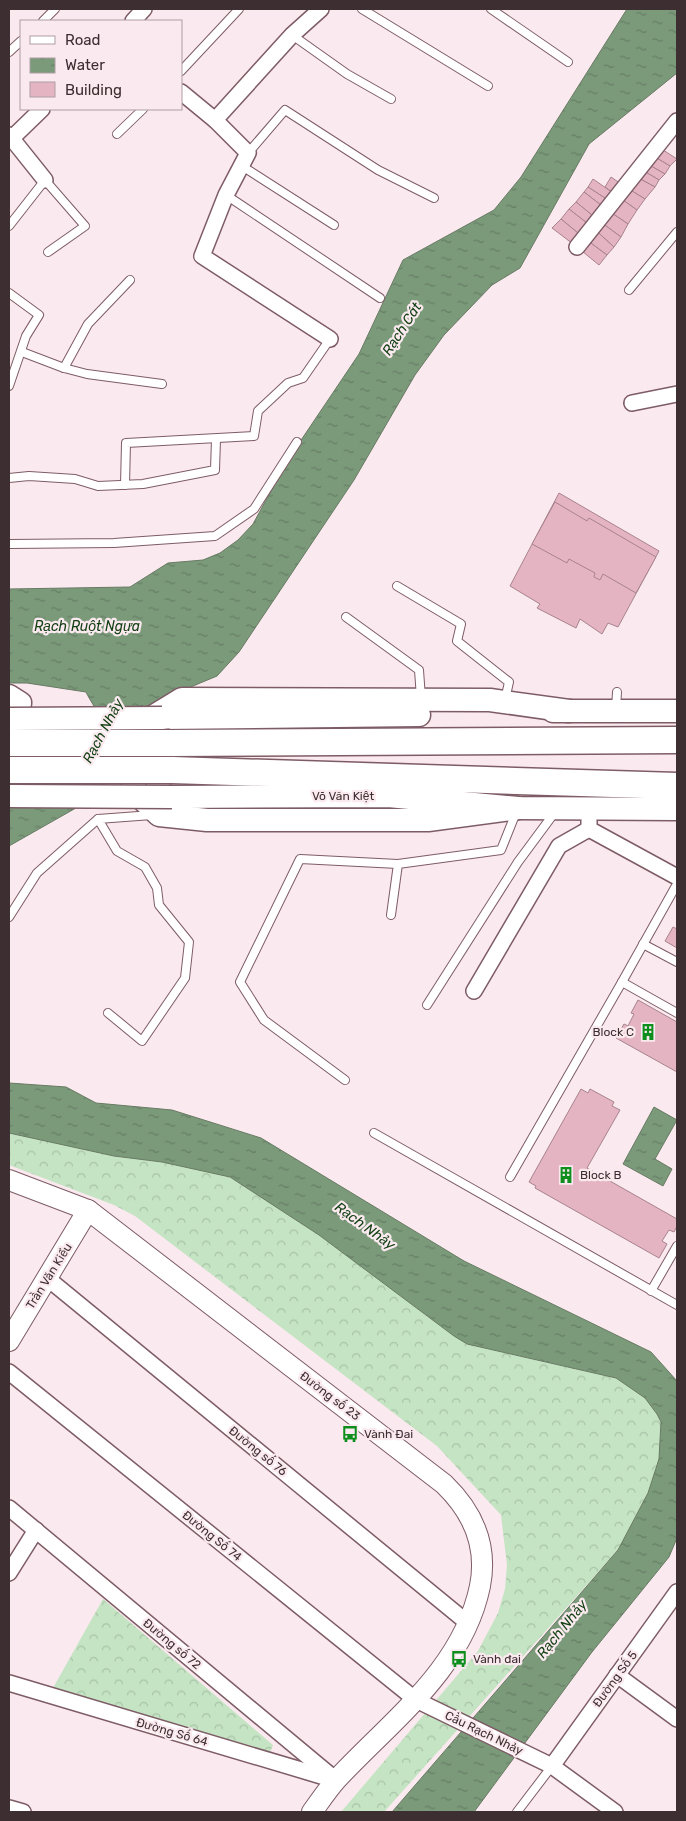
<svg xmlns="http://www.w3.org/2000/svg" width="686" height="1821" font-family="Rubik,sans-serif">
	<defs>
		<pattern id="forest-crowns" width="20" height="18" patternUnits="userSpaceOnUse" patternTransform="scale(1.25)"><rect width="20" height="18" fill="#c4e4c3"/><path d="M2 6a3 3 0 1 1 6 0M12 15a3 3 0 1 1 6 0" fill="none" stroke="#a9c4a8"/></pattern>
		<pattern id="water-ripples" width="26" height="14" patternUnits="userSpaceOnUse" patternTransform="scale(1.25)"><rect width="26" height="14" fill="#7b9a7a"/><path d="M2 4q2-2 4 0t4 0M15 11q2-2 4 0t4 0" fill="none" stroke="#667e65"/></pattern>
	</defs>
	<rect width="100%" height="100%" fill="#fae9ee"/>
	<g fill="url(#forest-crowns)">
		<path d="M 9,1133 L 114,1156 L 162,1162 L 230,1177 L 319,1235 L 377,1276 L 428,1317 L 467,1344 L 616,1378 L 645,1398 L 657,1414 L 661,1422 L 659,1459 L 648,1493 L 618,1550 L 384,1812 L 341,1812 L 478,1651 L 498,1613 L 505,1589 L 507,1565 L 501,1515 L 437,1446 L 135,1216 L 114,1205 L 9,1165 Z"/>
		<path d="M 103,1599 L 273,1745 L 269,1755 L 53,1688 Z"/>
	</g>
	<g fill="url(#water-ripples)" stroke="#687a64">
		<path d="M 627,9 L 677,9 L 677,73 L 589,144 L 520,268 L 492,285 L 444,335 L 415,375 L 354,480 L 239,652 L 217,676 L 169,696 L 142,717 L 108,781 L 90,800 L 9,846 L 9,806 C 38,791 107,765 101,723 C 100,713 90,701 86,692 L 27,683 L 9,683 L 9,589 L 130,587 L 168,563 L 203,560 L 220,553 L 238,540 L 253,524 L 289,458 L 359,354 L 403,260 L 494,210 L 521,177 Z"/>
		<path d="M 9,1083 L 66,1087 L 96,1103 L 172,1110 L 261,1138 L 464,1261 L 651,1352 L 677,1381 L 677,1538 L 669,1557 L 592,1652 L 474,1812 L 392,1812 L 618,1550 L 648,1493 L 659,1459 L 661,1422 L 657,1414 L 645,1398 L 616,1378 L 467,1344 L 454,1336 L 319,1235 L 230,1177 L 162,1162 L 114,1156 L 9,1133 Z"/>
		<path d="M 654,1107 L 677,1120 L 655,1159 L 672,1169 L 663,1186 L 623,1164 Z"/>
	</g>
	<g fill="#e4b4c2" stroke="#a8838e">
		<path d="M 657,146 L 677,159 L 670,166 L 650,154 Z"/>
		<path d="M 650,154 L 670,166 L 665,174 L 644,162 Z"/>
		<path d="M 644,162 L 665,174 L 659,180 L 639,168 Z"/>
		<path d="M 639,168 L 659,180 L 655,187 L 633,175 Z"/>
		<path d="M 633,175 L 655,187 L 645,199 L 624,186 Z"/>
		<path d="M 611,177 L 624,186 L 616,195 L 605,187 Z"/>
		<path d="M 593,179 L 616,195 L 611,202 L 588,187 Z"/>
		<path d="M 624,186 L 645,199 L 637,210 L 616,195 Z"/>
		<path d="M 588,187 L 611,202 L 606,209 L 584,192 Z"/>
		<path d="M 584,192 L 606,209 L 598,220 L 576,202 Z"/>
		<path d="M 616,195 L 637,210 L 628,224 L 606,209 Z"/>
		<path d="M 576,202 L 598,220 L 592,227 L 569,209 Z"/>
		<path d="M 569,209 L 592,227 L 584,238 L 561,219 Z"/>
		<path d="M 606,209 L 628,224 L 621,237 L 598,220 Z"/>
		<path d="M 561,219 L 584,238 L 577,247 L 552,228 Z"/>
		<path d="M 598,220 L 621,237 L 614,247 L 592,227 Z"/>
		<path d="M 592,227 L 614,247 L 607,255 L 584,238 Z"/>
		<path d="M 584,238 L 607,255 L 599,265 L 577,247 Z"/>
		<path d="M 559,493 L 659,551 L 618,627 L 608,623 L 602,634 L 580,619 L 576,628 L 537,608 L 540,604 L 510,586 Z"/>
		<path d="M 555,502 L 587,521 L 589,518 L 656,557 L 636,593 L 603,574 L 600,580 L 594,577 L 595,573 L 569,559 L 567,563 L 532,544 Z"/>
		<path d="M 673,927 L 677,929 L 677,948 L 665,941 Z"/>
		<path d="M 638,1000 L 677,1022 L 677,1072 L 616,1038 L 624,1024 L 628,1026 L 634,1014 L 631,1013 Z"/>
		<path d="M 581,1089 L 588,1093 L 590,1089 L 614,1102 L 612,1106 L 620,1110 L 587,1168 L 677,1219 L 677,1226 L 674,1232 L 669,1230 L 662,1241 L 667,1244 L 659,1258 L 535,1188 L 536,1186 L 529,1182 Z"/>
	</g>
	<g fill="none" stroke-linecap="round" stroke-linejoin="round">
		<g stroke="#7e5c66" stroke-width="10">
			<g id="lane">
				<path d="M 362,9 L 488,86"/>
				<path d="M 491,9 L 568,62"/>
				<path d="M 43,21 L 55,9"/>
				<path d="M 292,35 L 347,74 L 391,99"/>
				<path d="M 9,52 L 21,41"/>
				<path d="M 181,71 L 239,9"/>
				<path d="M 117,134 L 143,109"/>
				<path d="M 248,153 L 285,110 L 378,170 L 434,198"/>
				<path d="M 242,166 L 334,225"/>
				<path d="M 226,195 L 380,298"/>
				<path d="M 9,226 L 45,180 L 85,226 L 48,252"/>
				<path d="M 629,290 L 677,232"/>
				<path d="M 22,352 L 64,368 L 87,374 L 162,384"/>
				<path d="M 64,368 L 88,324 L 130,280"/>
				<path d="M 9,386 L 26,336 L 39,315 L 9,293"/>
				<path d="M 9,478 L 29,476 L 75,479 L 98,486 L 143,484 L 215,470 L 216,439"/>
				<path d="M 125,485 L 126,443 L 254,436 L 258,411 L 288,383 L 303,378 L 330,339"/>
				<path d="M 9,544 L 114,543 L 215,536 L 254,509 L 297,442"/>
				<path d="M 397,586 L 461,624 L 457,641 L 509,682 L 505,700"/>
				<path d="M 346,617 L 419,670 L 421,698"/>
				<path d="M 616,709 L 617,692"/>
				<path d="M 677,884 L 622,982 L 677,1013"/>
				<path d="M 391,915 L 398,864 L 501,850 L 517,810"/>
				<path d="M 9,917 L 37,873 L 98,819"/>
				<path d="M 643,944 L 677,962"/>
				<path d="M 427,1005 L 518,862 L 555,812"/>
				<path d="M 108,1013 L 142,1041 L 185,978 L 189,942 L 159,905 L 157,888 L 145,867 L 117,851 L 98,819 L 152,815"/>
				<path d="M 345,1080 L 264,1020 L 240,982 L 300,859 L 398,864"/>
				<path d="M 374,1133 L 677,1305"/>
				<path d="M 510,1177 L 622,982"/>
				<path d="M 651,1291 L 677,1246"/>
				<path d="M 517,1812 L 552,1766"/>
			</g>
		</g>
		<g stroke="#7e5c66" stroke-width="18">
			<g id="street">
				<path d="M 321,9 L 292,35 L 215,120 L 248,153 L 226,195 L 202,256 L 330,339"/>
				<path d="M 133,21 L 144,9"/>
				<path d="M 181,92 L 215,120"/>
				<path d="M 9,135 L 45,180"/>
				<path d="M 11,139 L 42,109"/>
				<path d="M 577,247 L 677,121"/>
				<path d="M 632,403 L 677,394"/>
				<path d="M 589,820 L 589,829 L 677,877"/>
				<path d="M 474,991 L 559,846 L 589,829"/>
				<path d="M 47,1278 L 469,1624"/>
				<path d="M 9,1372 L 416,1700 L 552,1766 L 615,1812"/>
				<path d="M 9,1508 L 336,1780"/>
				<path d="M 9,1573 L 36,1530"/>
				<path d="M 617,1675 L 677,1719"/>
				<path d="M 9,1683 L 328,1778"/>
				<path d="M 552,1766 L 677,1592"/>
				<path d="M 9,1808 L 23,1812"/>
			</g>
		</g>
		<g stroke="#7e5c66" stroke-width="22">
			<g id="secondary">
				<path d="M 9,1180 L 88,1210 L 444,1484 C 473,1512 488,1545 480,1586 C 463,1669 392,1720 337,1779 C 328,1789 320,1801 312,1812"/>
				<path d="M 9,1341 L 88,1210"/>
			</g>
		</g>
		<g stroke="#7e5c66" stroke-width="25">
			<g id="primary">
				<path d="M 9,696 L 20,703 L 17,720 L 9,733"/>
				<path d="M 553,711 L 677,711"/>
				<path d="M 162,718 L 419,715"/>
				<path d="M 172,797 L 388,796 L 518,808 L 677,809"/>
				<path d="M 518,808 L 428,820 L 207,820 L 159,815 L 137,794 L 131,778 L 141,734 L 151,718 L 182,699 L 490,700 L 569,711"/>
			</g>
		</g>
		<g stroke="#7e5c66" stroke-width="29">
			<g id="highway">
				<path d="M 170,743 L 677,740"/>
				<path d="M 172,770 L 677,786"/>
			</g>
		</g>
		<use href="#lane" stroke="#fff" stroke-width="8"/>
		<use href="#street" stroke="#fff" stroke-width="15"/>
		<use href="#secondary" stroke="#fff" stroke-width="20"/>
		<use href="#primary" stroke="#fff" stroke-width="22"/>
		<use href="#highway" stroke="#fff" stroke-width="26"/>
		<g stroke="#7e5c66" stroke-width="25" stroke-linecap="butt">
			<g id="primary-bridge">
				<path d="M 9,719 L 162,718"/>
				<path d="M 9,796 L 172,797"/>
			</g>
		</g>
		<g stroke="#7e5c66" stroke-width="29" stroke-linecap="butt">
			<g id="highway-bridge">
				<path d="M 9,743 L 170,743"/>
				<path d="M 9,770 L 172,770"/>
			</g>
		</g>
		<use href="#primary-bridge" stroke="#fff" stroke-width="22"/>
		<use href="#highway-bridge" stroke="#fff" stroke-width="26"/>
	</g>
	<defs>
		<g id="building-bare" transform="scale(1.35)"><path d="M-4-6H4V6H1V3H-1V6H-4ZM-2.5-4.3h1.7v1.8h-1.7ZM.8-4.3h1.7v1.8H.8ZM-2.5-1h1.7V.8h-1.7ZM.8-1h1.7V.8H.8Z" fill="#0d8e1d" stroke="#fae9ee" stroke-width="2.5" paint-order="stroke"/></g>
		<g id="bus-bare" transform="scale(1.35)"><path d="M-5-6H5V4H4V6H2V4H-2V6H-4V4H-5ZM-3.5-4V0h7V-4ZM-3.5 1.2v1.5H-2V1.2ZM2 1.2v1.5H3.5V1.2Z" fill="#0d8e1d" stroke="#fae9ee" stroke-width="2.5" paint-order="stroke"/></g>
	</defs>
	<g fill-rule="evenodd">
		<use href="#building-bare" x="648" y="1032"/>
		<use href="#building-bare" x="566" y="1175"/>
		<use href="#bus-bare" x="350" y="1434"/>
		<use href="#bus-bare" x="459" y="1659"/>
	</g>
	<g text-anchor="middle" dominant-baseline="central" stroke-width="4.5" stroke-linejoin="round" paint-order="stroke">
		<g font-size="12" fill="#3d2e32" stroke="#fae9ee">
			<text x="343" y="796">Võ Văn Kiệt</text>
			<text transform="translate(49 1276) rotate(-58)">Trần Văn Kiểu</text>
			<text transform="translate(330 1396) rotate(37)">Đường số 23</text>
			<text transform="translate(258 1451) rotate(39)">Đường số 76</text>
			<text transform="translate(212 1536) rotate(39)">Đường Số 74</text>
			<text transform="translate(172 1644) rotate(40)">Đường số 72</text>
			<text transform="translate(615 1679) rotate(-54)">Đường Số 5</text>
			<text transform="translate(172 1732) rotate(16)">Đường Số 64</text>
			<text transform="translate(484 1733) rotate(26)">Cầu Rạch Nhảy</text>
		</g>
		<g font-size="12" fill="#3d2e32" stroke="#fae9ee" text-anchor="start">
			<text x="634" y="1032" text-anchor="end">Block C</text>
			<text x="580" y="1175">Block B</text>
			<text x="364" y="1434">Vành Đai</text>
			<text x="473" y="1659">Vành đai</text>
		</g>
		<g font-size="14" font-style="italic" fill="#134114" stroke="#fae9ee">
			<text transform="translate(402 329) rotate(-57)">Rạch Cát</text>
			<text x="87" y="626">Rạch Ruột Ngựa</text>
			<text transform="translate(103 731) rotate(-62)">Rạch Nhảy</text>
			<text transform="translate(365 1226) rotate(36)">Rạch Nhảy</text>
			<text transform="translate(562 1629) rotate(-51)">Rạch Nhảy</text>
		</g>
	</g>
	<rect width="686" height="1821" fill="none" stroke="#3d2e32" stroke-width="20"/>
	<rect x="20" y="20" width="162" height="90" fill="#fae9ee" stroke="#ae9ea3"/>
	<rect x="30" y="36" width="25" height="8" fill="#ffffff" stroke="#ae9ea3"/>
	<text x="65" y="45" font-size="15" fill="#3d2e32">Road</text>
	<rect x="30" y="58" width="25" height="15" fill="url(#water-ripples)" stroke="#ae9ea3"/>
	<text x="65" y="70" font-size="15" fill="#3d2e32">Water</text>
	<rect x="30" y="82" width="25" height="15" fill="#e4b4c2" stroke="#ae9ea3"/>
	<text x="65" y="95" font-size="15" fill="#3d2e32">Building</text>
</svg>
